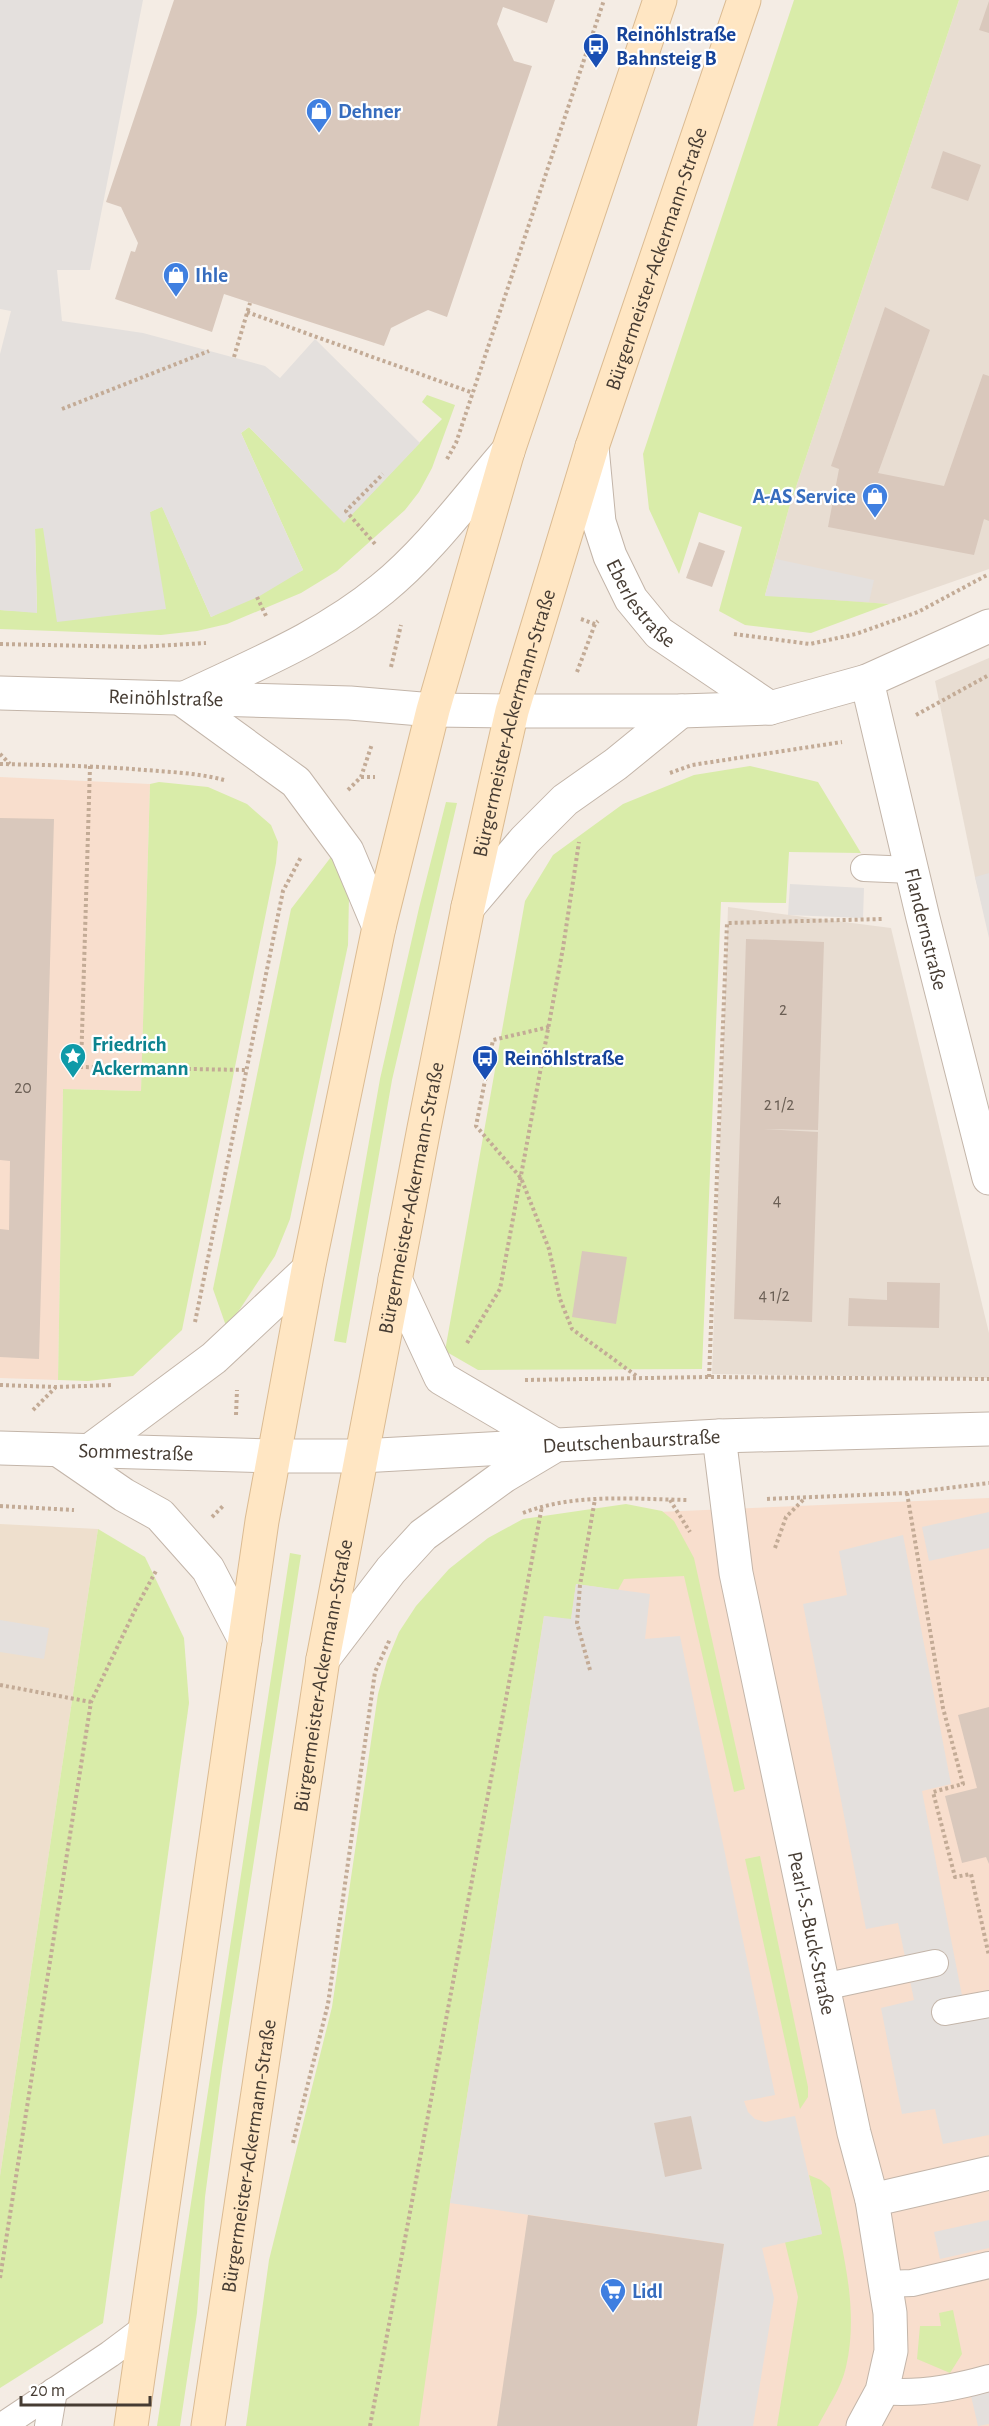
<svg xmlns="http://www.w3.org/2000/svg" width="989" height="2426" font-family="'Alegreya Sans',sans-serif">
	<rect width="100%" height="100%" fill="#f4ece4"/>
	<g fill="#e8ddd2">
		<path d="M 959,0 L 989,0 L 989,569 L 889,604 L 765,596 L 789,508 Z"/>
		<path d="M 989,658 L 989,933 L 975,877 L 935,681 Z"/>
		<path d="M 728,907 L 891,928 L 989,1333 L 989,1378 L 712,1374 Z"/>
	</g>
	<g fill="#f8decd">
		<path d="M 0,777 L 150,784 L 141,1091 L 63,1089 L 58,1380 L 0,1378 Z"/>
		<path d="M 989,1498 L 989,2426 L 411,2426 L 540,1517 Z"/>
	</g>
	<path fill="#eedfcd" d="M 0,1524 L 98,1529 L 0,2176 Z"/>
	<g fill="#d9eca9">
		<path d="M 794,0 L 959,0 L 789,508 L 765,595 L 889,604 L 811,633 L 745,625 L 719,611 L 742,527 L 699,512 L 679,574 L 649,509 L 643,454 Z"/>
		<path d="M 427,395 L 455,405 L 432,468 L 419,492 L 405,510 L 337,571 L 301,593 L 227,624 L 197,631 L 161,635 L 0,629 L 0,610 L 37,612 L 35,528 L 150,512 L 162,506 L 211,617 L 303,570 L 241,433 L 249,427 L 344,522 L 442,419 L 422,402 Z"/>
		<path d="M 750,766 L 818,782 L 861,853 L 789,852 L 786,903 L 721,902 L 702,1369 L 478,1370 L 445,1351 L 525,901 L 553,855 L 623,804 L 694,775 Z"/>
		<path d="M 159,782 L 208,787 L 247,804 L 271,825 L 278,842 L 276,863 L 182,1330 L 133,1376 L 88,1381 L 58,1380 L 63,1089 L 141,1091 L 150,784 Z"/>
		<path d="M 446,802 L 457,803 L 392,1080 L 346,1343 L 334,1341 L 380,1079 L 419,908 Z"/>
		<path d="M 331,857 L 349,896 L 348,945 L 290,1219 L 275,1256 L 240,1309 L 226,1326 L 213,1289 L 291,909 Z"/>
		<path d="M 626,1504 L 662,1511 L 674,1521 L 694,1558 L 745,1789 L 734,1792 L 684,1576 L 624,1579 L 618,1590 L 576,1584 L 571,1620 L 544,1616 L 450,2203 L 419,2426 L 246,2426 L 269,2260 L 332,2007 L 378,1694 L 387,1661 L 399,1632 L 416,1606 L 449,1569 L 488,1538 L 523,1519 Z"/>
		<path d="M 98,1529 L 145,1557 L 184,1638 L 189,1703 L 103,2323 L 0,2388 L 0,2176 Z"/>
		<path d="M 290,1553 L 301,1555 L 222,2068 L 205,2197 L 197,2313 L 180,2426 L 157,2426 Z"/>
		<path d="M 760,1856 L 808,2087 L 808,2097 L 800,2109 L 745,1859 Z"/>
		<path d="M 809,2175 L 821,2180 L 830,2188 C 841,2247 860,2307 846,2367 C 841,2389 828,2406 818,2426 L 777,2426 L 798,2297 L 785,2242 L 822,2234 Z"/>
		<path d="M 953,2310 L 962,2354 L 950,2373 L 917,2359 L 920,2326 L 941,2326 L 939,2313 Z"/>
	</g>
	<g fill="#e4e0dd">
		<path d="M 0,0 L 143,0 L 90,270 L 57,270 L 62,321 L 143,333 L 265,366 L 280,378 L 315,339 L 420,443 L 344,523 L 249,427 L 241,433 L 303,570 L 258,597 L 211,617 L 162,507 L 150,512 L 166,609 L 57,622 L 43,528 L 35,529 L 37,613 L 0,610 L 0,354 L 11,311 L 0,309 Z"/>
		<path d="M 776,559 L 874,580 L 869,602 L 765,596 Z"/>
		<path d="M 989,873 L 989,938 L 975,877 Z"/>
		<path d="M 790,884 L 864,888 L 863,918 L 788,915 Z"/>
		<path d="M 989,1512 L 989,1548 L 929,1561 L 922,1527 Z"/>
		<path d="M 903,1535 L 951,1784 L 922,1791 L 967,2021 L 989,2015 L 989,2135 L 943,2144 L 935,2109 L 902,2114 L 881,2008 L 914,2000 L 898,1923 L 866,1929 L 803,1604 L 847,1595 L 839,1551 Z"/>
		<path d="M 576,1584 L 650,1594 L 645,1639 L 680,1636 L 775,2095 L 744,2101 L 748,2112 L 755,2119 L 765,2122 L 795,2116 L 822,2234 L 762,2248 L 774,2298 L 753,2426 L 697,2426 L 724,2244 L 450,2203 L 544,1616 L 571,1619 Z"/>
		<path d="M 0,1620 L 49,1628 L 44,1659 L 0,1652 Z"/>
		<path d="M 989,2220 L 989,2248 L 940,2259 L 934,2232 Z"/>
		<path d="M 989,2392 L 989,2424 L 978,2426 L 971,2396 Z"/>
	</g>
	<g fill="#d9c8bc">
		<path d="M 174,0 L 555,0 L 547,23 L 503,7 L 497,24 L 514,61 L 532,66 L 447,317 L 428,310 L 411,318 L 391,328 L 384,346 L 224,294 L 212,332 L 115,299 L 131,251 L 135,252 L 138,243 L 121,207 L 106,202 Z"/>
		<path d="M 989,1 L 989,33 L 979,30 Z"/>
		<path d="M 943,151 L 981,165 L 968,201 L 931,188 Z"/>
		<path d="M 885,307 L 930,330 L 878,473 L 944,486 L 983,374 L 989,376 L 989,521 L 984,519 L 974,555 L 828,527 L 839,469 L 831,466 Z"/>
		<path d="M 699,542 L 725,551 L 712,587 L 686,578 Z"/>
		<path d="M 0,818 L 54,819 L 39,1359 L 0,1357 L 0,1229 L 9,1230 L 10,1161 L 0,1160 Z"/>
		<path d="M 746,939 L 824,942 L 818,1130 L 763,1129 L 818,1132 L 812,1322 L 734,1319 Z"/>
		<path d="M 582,1251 L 627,1257 L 616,1324 L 572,1317 Z"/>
		<path d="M 887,1282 L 940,1283 L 939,1328 L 848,1326 L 849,1298 L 887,1300 Z"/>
		<path d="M 989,1707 L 989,1864 L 986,1857 L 962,1863 L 945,1796 L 977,1788 L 958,1715 Z"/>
		<path d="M 691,2116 L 702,2169 L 665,2177 L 654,2123 Z"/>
		<path d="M 528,2215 L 724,2244 L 697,2426 L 497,2426 Z"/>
	</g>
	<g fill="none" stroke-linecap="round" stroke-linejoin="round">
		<g stroke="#c3b5a9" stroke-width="28">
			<g id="service">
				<path d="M 864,868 L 912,870"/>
				<path d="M 823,1987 L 935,1963"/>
				<path d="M 945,2012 L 989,2004"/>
				<path d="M 885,2284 L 912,2283 L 989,2265"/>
				<path d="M 882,2391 C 918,2395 954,2388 989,2378"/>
				<path d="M 2,2426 L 110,2354 L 146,2327"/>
				<path d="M 48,2426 L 54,2391"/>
			</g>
		</g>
		<g stroke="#c3b5a9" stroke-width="35">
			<g id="minor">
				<path id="s1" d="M 592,447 L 599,522 L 610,556 L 631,599 L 659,633 L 770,708"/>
				<path id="s2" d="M 867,681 L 923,918 L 989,1178"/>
				<path d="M 512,711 L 681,711 L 770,708 L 867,681 L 989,626"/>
				<path d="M 468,907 L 525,840 L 565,800 L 616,764 L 681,711"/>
				<path id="s3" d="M 719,1436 L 736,1573 L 854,2133 L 872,2200 L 890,2313 L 891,2351 L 882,2391 L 863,2426"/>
				<path d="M 872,2200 L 989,2173"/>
			</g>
		</g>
		<g stroke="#c3b5a9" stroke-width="35">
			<g id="tertiary">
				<path id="s4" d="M 0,693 L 350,703 L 433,710 L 512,711"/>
				<path d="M 187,697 C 254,665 324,637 382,589 C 429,551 468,497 508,451"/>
				<path d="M 183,700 L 296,782 L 347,851 L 379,927"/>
				<path d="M 395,1279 L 441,1378 L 555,1445"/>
				<path id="s5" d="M 0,1448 L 273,1456 L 361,1456 L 719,1436 L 989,1429"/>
				<path d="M 60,1451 L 124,1495 L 160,1515 L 208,1569 L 245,1640"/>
				<path d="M 89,1451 L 214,1358 L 308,1270"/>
				<path d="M 323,1659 L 391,1570 L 423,1535 L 504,1476 L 551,1448"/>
			</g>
		</g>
		<g stroke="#dbbb92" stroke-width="35">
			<g id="secondary">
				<path d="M 131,2426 L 262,1521 L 308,1270 L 379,927 L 433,710 L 508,451 L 660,0"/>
				<path id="s6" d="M 208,2426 L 323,1659 L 424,1128 L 468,907 L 496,781 L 512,711 L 592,447 L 744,0"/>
			</g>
		</g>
		<g stroke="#c3ab96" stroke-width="4" stroke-dasharray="3 3" stroke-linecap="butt">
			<path d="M 247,312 L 473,393"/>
			<path d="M 234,357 L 250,303"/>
			<path d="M 62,409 L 209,351"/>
			<path d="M 447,459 L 456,443 L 604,0"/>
			<path d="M 375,544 L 346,511 L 383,474"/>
			<path d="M 257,597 L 267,618"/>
			<path d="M 581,619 L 595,624"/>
			<path d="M 734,634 L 810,644 L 856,634 L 918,612 L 989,574"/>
			<path d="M 0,644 L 138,647 L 206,643"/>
			<path d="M 391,667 L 401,625"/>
			<path d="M 577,672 L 595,624 L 598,621"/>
			<path d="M 916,715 L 989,675"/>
			<path d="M 0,754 L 10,764"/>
			<path d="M 0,764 C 48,765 97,766 145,770 C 171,772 198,773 224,780"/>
			<path d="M 90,766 L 81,1067 L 246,1070"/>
			<path d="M 670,773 L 692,765 L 842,742"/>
			<path d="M 361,777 L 375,777"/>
			<path d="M 348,790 L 361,777 L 372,744"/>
			<path d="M 549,1027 L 493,1040 L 476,1126 L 521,1178 L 549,1249 L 560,1299 L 572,1329 L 638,1377"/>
			<path d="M 195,1322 L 283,891 L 301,857"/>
			<path d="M 467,1343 L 500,1289 L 563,948 L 579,842"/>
			<path d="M 709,1377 L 727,923 L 883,919"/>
			<path d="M 525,1380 L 709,1377 L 989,1379"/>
			<path d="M 0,1385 L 56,1387 L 112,1385"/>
			<path d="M 33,1410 L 55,1388"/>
			<path d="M 236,1415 L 237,1390"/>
			<path d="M 907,1493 L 943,1708 L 963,1784 L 933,1792 L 955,1877 L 971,1874 L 989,1956"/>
			<path d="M 767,1499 L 907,1493 L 989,1483"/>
			<path d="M 670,1500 L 690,1532"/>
			<path d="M 0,1506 L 74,1510"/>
			<path d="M 523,1513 C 575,1493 632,1499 687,1500"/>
			<path d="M 212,1517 L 223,1506"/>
			<path d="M 775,1548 L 786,1517 L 804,1499"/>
			<path d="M 590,1670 L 577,1623 L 580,1585 L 595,1499"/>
			<path d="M 0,1685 L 91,1702"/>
			<path d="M 293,2143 L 328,2004 L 375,1672 L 390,1639"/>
			<path d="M 0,2278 L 91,1702 L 136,1608 L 157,1569"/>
			<path d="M 370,2426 L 542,1506"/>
		</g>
		<use href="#service" stroke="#fff" stroke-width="26"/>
		<use href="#minor" stroke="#fff" stroke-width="33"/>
		<use href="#tertiary" stroke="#fff" stroke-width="33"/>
		<use href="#secondary" stroke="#ffe6c3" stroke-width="33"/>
	</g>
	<defs>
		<g id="bus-pin" transform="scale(1.35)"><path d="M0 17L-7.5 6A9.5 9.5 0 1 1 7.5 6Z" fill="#1a4fb4" stroke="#fff"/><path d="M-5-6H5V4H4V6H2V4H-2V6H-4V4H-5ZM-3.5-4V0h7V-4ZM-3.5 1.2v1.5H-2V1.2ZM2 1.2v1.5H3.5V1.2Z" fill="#fff"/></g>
		<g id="shop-pin" transform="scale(1.35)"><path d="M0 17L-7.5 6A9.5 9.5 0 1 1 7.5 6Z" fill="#3f7fe0" stroke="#fff"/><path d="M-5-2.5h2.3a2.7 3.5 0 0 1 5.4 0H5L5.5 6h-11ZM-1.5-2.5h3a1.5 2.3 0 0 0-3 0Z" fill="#fff"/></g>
		<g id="sight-pin" transform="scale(1.35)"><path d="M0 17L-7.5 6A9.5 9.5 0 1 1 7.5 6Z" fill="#0f9aa8" stroke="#fff"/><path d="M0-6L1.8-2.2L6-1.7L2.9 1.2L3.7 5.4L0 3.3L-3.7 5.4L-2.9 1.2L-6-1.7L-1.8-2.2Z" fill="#fff"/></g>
		<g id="supermarket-pin" transform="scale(1.35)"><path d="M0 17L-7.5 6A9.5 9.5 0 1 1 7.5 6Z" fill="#3f7fe0" stroke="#fff"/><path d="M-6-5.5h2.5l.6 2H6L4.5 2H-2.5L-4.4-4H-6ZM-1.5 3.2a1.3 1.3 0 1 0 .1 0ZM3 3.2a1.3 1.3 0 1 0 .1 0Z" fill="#fff"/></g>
	</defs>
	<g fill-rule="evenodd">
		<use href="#bus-pin" x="596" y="46"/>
		<use href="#shop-pin" x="319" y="111"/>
		<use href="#shop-pin" x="176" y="275"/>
		<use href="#shop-pin" x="875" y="496"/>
		<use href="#sight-pin" x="73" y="1056"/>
		<use href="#bus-pin" x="485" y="1058"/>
		<use href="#supermarket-pin" x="613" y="2291"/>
	</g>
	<g text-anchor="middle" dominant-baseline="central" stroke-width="4.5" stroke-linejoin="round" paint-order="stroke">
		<g font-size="18" fill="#6b5f55">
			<text x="783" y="1010">2</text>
			<text x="23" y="1088">20</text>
			<text x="779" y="1105">2 1/2</text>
			<text x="777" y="1201">4</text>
			<text x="774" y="1296">4 1/2</text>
		</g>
		<g font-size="21" font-weight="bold" fill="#164399" stroke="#fff" text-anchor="start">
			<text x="616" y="34">Reinöhlstraße<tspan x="616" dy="24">Bahnsteig B</tspan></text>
			<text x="504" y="1058">Reinöhlstraße</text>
		</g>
		<g font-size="21" font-weight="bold" fill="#366cbe" stroke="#fff" text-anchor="start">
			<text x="338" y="111">Dehner</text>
			<text x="195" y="275">Ihle</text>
			<text x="856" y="496" text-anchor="end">A-AS Service</text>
			<text x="632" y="2291">Lidl</text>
		</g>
		<g font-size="21" fill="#463c33" stroke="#fff">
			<text stroke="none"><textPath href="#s6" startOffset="2217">Bürgermeister-Ackermann-Straße</textPath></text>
			<text stroke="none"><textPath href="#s1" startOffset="168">Eberlestraße</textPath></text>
			<text stroke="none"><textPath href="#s4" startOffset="166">Reinöhlstraße</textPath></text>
			<text stroke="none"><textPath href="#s6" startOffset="1731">Bürgermeister-Ackermann-Straße</textPath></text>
			<text stroke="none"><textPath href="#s2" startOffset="255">Flandernstraße</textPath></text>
			<text stroke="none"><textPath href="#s6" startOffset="1245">Bürgermeister-Ackermann-Straße</textPath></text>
			<text stroke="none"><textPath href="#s5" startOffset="632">Deutschenbaurstraße</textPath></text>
			<text stroke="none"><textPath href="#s5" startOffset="136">Sommestraße</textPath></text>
			<text stroke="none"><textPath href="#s6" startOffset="759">Bürgermeister-Ackermann-Straße</textPath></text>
			<text stroke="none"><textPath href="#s3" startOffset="506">Pearl-S.-Buck-Straße</textPath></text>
			<text stroke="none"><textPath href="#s6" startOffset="273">Bürgermeister-Ackermann-Straße</textPath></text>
		</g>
		<g font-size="21" font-weight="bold" fill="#0d838f" stroke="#fff" text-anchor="start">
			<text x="92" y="1044">Friedrich<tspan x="92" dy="24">Ackermann</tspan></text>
		</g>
	</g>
	<path d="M21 2396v9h129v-9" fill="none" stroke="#463c33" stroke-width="3"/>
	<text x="30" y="2396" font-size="18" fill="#463c33" stroke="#ffffff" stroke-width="4.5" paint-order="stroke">20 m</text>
</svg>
